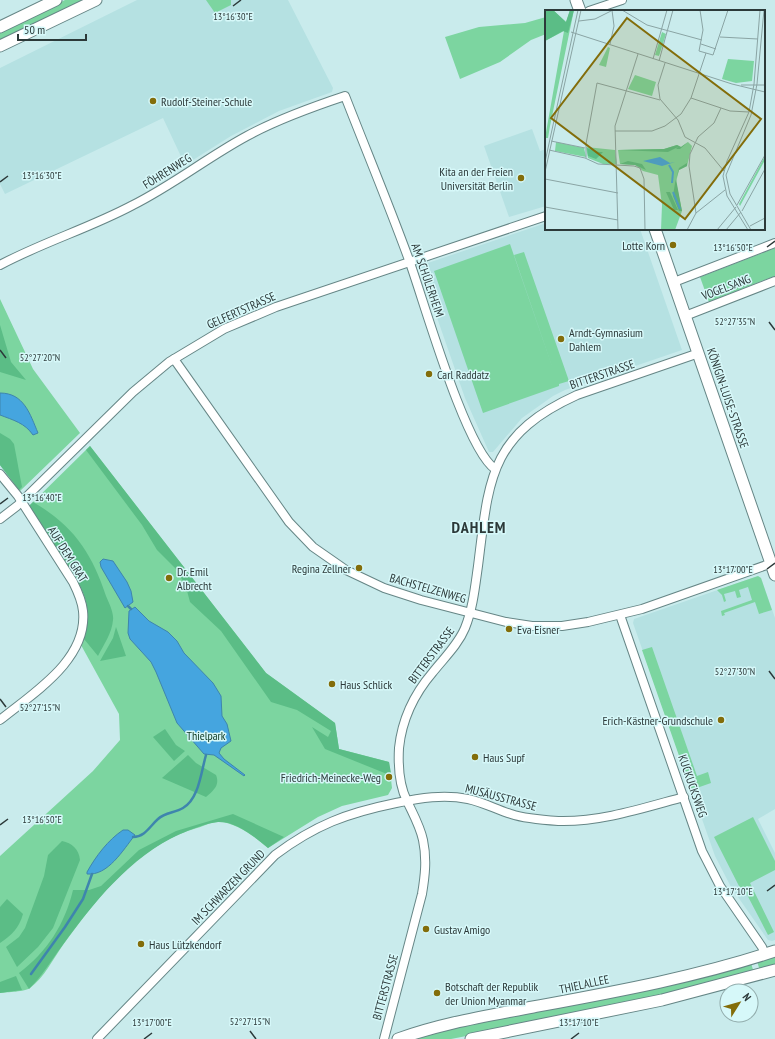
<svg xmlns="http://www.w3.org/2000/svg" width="775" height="1039" font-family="'PT Sans Narrow',sans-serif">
	<rect width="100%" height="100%" fill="#c9ebec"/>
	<g fill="#b5e1e2">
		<path d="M 137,0 L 288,0 L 333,88 L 332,92 L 279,111 L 231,136 L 185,165 L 163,118 L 5,194 L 0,184 L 0,68 Z"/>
		<path d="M 532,129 L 540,151 L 546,149 L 546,206 L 509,217 L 484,146 Z"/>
		<path d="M 546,223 L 546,229 L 640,229 L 682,350 L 565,390 L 553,396 L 522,418 L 493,452 L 489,452 L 465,398 L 419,266 Z"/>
		<path d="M 758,576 L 761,578 L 775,618 L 775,809 L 758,819 L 775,853 L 775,940 L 772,941 L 768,940 L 731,887 L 715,856 L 633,623 L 634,619 Z"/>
	</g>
	<g fill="#7cd5a0">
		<path d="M 65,0 L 85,0 L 0,41 L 0,32 Z"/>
		<path d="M 206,0 L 231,0 L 231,5 L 215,13 Z"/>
		<path d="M 546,17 L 546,34 L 531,40 L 500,62 L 460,79 L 445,37 L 479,27 L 525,23 Z"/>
		<path d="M 510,244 L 555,375 L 514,255 L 524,252 L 569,381 L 559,384 L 559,386 L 483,413 L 434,271 Z"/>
		<path d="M 775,248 L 775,276 L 709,302 L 700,277 Z"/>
		<path d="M 0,299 L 33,369 L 80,433 L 20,491 L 0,465 Z"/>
		<path d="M 90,446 L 266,673 L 335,723 L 339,749 L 389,762 L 392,788 L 388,795 L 342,806 L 318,817 L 268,848 C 255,837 236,822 218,822 C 211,822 204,826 197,828 C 138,845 98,897 63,945 C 53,959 44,978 30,988 C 25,992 7,992 0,993 L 0,856 L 93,771 L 120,740 L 119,714 L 81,645 C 98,609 81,585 61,555 C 50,539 40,522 29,506 Z"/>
		<path d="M 758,576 L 761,578 L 772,610 L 759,614 L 755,602 L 724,613 L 725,615 L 722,616 L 721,611 L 752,600 L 748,587 L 739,590 L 741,597 L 737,598 L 735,591 L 724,594 L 726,601 L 724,602 L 722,595 L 717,590 Z"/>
		<path d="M 652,647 L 697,776 L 708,772 L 711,783 L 691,790 L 642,650 Z"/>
		<path d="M 753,817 L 775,861 L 775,870 L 750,883 L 774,932 L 768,935 L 743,887 L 740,888 L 714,837 Z"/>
		<path d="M 775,955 L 775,966 L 760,971 L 757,961 Z"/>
		<path d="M 751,963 L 754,973 L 565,1017 L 451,1039 L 410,1039 L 432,1032 Z"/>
	</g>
	<g fill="#5bbd86">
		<path d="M 0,325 L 11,362 L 26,380 L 0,372 Z"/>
		<path d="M 0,433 L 10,439 L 14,444 L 22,487 L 19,490 L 0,465 Z"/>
		<path d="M 90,446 L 266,673 L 335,723 L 339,749 L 389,762 L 391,773 L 387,774 L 325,749 L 312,727 L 328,737 L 331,731 L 297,710 L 271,702 L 221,631 L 190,602 L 186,587 L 177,570 L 157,550 L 142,525 L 86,450 Z"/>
		<path d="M 33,502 C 73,525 92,553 106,596 C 109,603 114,613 113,620 C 112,633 104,644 98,656 L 84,639 C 95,603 80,584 61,555 C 50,539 40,522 29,506 Z"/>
		<path d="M 116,627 L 126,656 L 100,661 L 113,638 Z"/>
		<path d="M 165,729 L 176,745 L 185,751 L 174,761 L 153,737 Z"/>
		<path d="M 188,755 L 196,763 L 216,775 C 220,785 214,790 206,797 L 162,778 Z"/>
		<path d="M 233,814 L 284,837 L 268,848 C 255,837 236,821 218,822 C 206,823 190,830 180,834 C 130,857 94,902 62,946 C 51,961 42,976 29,989 L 19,973 C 47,952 65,924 73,890 L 89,890 L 101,886 L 139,850 L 176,831 Z"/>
		<path d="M 62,841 C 72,843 79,849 80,860 L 53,928 L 38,947 L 17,967 L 6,947 L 19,937 L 25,928 L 44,876 L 48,855 Z"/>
		<path d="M 7,899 L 23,914 C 19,928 12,935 0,943 L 0,907 Z"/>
		<path d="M 16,976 L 22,990 L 0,993 L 0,982 Z"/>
	</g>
	<g fill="#45a5df" stroke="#3e85ad">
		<path d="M 0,393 C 24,393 30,414 38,433 L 33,435 C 25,423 13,420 0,415 Z"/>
		<path d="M 103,559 L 113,561 L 127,582 L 131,591 L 133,602 L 125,608 L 101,567 L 100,562 Z"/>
		<path d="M 135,607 L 149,621 L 168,632 L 177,641 L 184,653 L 213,683 L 221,696 L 222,716 L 227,724 L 231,741 L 221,748 L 219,753 L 224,759 L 245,775 L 244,776 L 214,755 L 204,754 L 177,723 L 156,672 L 151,662 L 130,639 L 128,633 L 129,611 Z"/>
		<path d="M 123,830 L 128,830 L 135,835 C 123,850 108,876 87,874 L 87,872 C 96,856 108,840 123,830 Z"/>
	</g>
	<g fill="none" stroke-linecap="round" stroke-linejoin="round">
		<g stroke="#3e85ad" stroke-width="2.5">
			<path d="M 128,606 L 131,609"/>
			<path d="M 133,837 C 145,837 150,826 158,819 C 165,812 175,813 183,808 C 199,799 201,772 206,755"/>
			<path d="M 31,974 L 65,927 L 83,899 L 92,874"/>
		</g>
		<g stroke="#668686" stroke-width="10">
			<g id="street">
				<path d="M 589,11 L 622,0"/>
				<path d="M 0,265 C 43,242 90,228 133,205 C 173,185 208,157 247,136 C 278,119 312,107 345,96 C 366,150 389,205 409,260 C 424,301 465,448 495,469"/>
				<path d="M 674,282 L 775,243"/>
				<path d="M 685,316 L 775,281"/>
				<path d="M 174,359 L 289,522 L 313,547 L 346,570 L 384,588 L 421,600 L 506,622 L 532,626 L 562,626 L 588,622 L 642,609 L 775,562"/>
				<path d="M 0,474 L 18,496 L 73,582 C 78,592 82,601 83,611 C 88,660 33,693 0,720"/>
				<path d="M 0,519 L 17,506 L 133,392 L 169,362 L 224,329 L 276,307 L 546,216"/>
				<path d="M 620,615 L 702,851 L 720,886 L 762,947 L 765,954"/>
				<path d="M 97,1039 L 275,855 C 315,825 347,813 396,803 C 420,798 444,794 468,799 C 483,802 497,810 511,814 C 526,819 543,820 559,821 C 601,822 643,808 684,797"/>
				<path d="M 384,1039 L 422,894 C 425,876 427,859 423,840 C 420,826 413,814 407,801 C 399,785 398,766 399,748 C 402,719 415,693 433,672 C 444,658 458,645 465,628 C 473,608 475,587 478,566 C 489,479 489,435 577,395 L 699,353"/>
			</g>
		</g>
		<g stroke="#668686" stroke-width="13">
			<g id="secondary">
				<path d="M 576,0 L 580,11"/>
				<path d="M 0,27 L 56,0"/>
				<path d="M 0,46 L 96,0"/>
				<path d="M 655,229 L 775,575"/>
				<path d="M 398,1039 C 442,1023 487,1016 533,1007 C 614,992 697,977 775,951"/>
				<path d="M 471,1039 L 662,1000 L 775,970"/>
			</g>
		</g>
		<use href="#street" stroke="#fff" stroke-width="8"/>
		<use href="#secondary" stroke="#fff" stroke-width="11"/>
	</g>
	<path fill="none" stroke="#2c3939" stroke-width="1.5" d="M 233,6 L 241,0M 0,182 L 8,176M 767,247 L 775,241M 769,322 L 775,330M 0,350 L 6,358M 0,504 L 8,498M 767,569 L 775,563M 769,671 L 775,679M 0,699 L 6,707M 0,825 L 8,819M 767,891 L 775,885M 250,1031 L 256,1039M 144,1039 L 152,1033M 571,1039 L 579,1033"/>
	<g fill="#836d0a" stroke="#d6f8f9" stroke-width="1.5">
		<circle cx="153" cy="101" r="4"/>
		<circle cx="521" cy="178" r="4"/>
		<circle cx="673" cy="245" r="4"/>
		<circle cx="561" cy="339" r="4"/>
		<circle cx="429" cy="374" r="4"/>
		<circle cx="359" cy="568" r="4"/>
		<circle cx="169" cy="578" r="4"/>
		<circle cx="509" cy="629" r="4"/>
		<circle cx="332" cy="684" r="4"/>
		<circle cx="721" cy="720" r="4"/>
		<circle cx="475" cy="757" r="4"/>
		<circle cx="389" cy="777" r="4"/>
		<circle cx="426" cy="929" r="4"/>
		<circle cx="141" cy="944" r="4"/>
		<circle cx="437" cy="993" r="4"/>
	</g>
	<g text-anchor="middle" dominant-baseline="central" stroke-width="3" stroke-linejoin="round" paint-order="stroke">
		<g font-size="12" fill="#2c3939" stroke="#d6f8f9" text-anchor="start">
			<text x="161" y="101">Rudolf-Steiner-Schule</text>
			<text x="513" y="171" text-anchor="end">Kita an der Freien<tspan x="513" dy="14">Universität Berlin</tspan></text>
			<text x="665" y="245" text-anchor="end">Lotte Korn</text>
			<text x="569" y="332">Arndt-Gymnasium<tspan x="569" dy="14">Dahlem</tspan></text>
			<text x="437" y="374">Carl Raddatz</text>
			<text x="351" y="568" text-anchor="end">Regina Zellner</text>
			<text x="177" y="571">Dr. Emil<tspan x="177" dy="14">Albrecht</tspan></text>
			<text x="517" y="629">Eva Eisner</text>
			<text x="340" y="684">Haus Schlick</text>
			<text x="713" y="720" text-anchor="end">Erich-Kästner-Grundschule</text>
			<text x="483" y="757">Haus Supf</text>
			<text x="381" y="777" text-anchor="end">Friedrich-Meinecke-Weg</text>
			<text x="434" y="929">Gustav Amigo</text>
			<text x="149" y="944">Haus Lützkendorf</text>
			<text x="445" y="986">Botschaft der Republik<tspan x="445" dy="14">der Union Myanmar</tspan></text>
		</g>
		<g font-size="12" fill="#2c3939" stroke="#d6f8f9">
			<text transform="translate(167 171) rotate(-32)">FÖHRENWEG</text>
			<text transform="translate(428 280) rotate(71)">AM SCHÜLERHEIM</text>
			<text transform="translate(726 287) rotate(-21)">VOGELSANG</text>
			<text transform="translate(241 310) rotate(-24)">GELFERTSTRASSE</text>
			<text transform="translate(602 374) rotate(-19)">BITTERSTRASSE</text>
			<text transform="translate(728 398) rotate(71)">KÖNIGIN-LUISE-STRASSE</text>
			<text transform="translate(68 554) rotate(58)">AUF DEM GRAT</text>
			<text transform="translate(428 588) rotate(16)">BACHSTELZENWEG</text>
			<text transform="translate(431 655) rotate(-53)">BITTERSTRASSE</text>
			<text transform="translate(693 786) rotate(71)">KUCKUCKSWEG</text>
			<text transform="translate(501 797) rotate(15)">MUSÄUSSTRASSE</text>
			<text transform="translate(228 887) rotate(-46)">IM SCHWARZEN GRUND</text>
			<text transform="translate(584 984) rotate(-12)">THIELALLEE</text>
			<text transform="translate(385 987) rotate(-75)">BITTERSTRASSE</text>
		</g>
		<g font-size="12" fill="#0c3721" stroke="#d6f8f9">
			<text x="206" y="735">Thielpark</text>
		</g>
		<g font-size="16" font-weight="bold" letter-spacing="1" fill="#2c3939" stroke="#d6f8f9">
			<text x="479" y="527">DAHLEM</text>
		</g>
	</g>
	<g transform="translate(545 10)">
		<rect width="220" height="220" fill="#c9ebec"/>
		<path d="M 0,0 L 8,0 L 21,12 L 25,0 L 29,0 L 5,116 L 3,128 L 0,128 L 19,21 L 0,31 ZM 117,22 L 121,24 L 114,46 L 110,45 ZM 63,37 L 65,38 L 61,57 L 54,55 ZM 183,49 L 209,51 L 207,71 L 191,73 L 177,69 ZM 90,65 L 111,72 L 107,86 L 83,79 ZM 11,132 L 39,138 L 41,147 L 10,141 ZM 143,132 L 147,136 L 142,156 L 134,160 L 131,172 L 137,201 L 130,220 L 116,220 L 117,195 L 113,165 L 98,161 L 90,155 L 75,154 L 73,140 L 119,139 L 132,135 L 136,137 ZM 41,137 L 70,140 L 72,154 L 58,154 L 43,148 ZM 220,146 L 220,150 L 195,196 L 194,194 Z" fill="#7cd5a0"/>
		<path d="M 0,0 L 8,0 L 21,12 L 25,0 L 29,0 L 23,23 L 18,21 L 0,31 ZM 143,132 L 135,139 L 131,139 L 133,137 L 123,142 L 73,140 L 119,139 L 132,135 L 136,137 ZM 42,138 L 54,142 L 58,142 L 51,149 L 43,146 ZM 83,151 L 97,154 L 101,160 L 90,155 L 75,154 ZM 142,153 L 142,156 L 134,160 L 131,169 L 137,201 L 134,201 L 128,186 L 130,173 L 134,158 ZM 121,182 L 125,182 L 133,200 L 129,200 Z" fill="#5bbd86"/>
		<path d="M 115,147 L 125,153 L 130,152 L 117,156 L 98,151 Z" fill="#45a5df"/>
		<path fill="none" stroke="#45a5df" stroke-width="2" d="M 124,155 L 128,162 L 127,173M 128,182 L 135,199"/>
		<path fill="none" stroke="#8aa4a4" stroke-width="1" d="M 77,0 L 102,15 L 157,30M 155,0 L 158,20 L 154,41 L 168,45 L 183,0M 34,11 L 50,9 L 68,0M 26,22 L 187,74 L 220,82M 175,27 L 213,29M 65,34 L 69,16 L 67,0M 156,34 L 171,39M 108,49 L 122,0M 114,51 L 128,0M 120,53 L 113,75 L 115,89 L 133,110 L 140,127 L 160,138 L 179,161M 209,74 L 215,0M 212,74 L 219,0M 196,75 L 220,75M 146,88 L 185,101 L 204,102M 70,121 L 107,121 L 120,116 L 136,104 L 146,88 L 161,43M 6,131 L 40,138M 4,140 L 40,148 L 53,154 L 89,156 L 95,158 L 99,169 L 100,220M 41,148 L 41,134 L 52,73 L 115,90M 0,152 L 33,0M 0,162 L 36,0M 0,169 L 73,183M 192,195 L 220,145M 0,197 L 73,210M 197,201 L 220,159M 151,203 L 180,180M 205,216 L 220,208M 73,220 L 70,116 L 93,44M 142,220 L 151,203 L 144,156 L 145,144 L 153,127 L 169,113 L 176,98M 172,220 L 191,197M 181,220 L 196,202M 203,220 L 182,186 L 178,166 L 182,151 L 204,102 L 209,74M 206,220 L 185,184 L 181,165 L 206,105 L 212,74"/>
		<path fill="#836d0a" fill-opacity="0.15" stroke="#836d0a" stroke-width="2" d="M 82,8 L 216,109 L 140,209 L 6,108 Z"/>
		<rect width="220" height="220" fill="none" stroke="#2c3939" stroke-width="2"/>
	</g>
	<g font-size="10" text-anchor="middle" fill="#2c3939" stroke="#d6f8f9" stroke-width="3" stroke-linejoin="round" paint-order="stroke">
		<text x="233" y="20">13°16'30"E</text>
		<text x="42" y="179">13°16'30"E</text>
		<text x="733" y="251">13°16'50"E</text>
		<text x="735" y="325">52°27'35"N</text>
		<text x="40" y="361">52°27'20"N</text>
		<text x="42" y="501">13°16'40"E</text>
		<text x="733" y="573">13°17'00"E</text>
		<text x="735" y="675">52°27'30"N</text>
		<text x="40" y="711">52°27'15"N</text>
		<text x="42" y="823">13°16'50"E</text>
		<text x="733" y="895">13°17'10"E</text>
		<text x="250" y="1025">52°27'15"N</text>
		<text x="152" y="1026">13°17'00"E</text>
		<text x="579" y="1026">13°17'10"E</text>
	</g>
	<g transform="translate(739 1003) rotate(53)"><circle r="19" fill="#d6f8f9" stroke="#92acac"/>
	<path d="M0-3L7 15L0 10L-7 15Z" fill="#836d0a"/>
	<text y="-6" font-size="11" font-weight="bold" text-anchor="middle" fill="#2c3939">N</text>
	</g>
	<path d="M18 34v6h68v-6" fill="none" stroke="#2c3939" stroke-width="2"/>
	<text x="24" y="34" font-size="12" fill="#2c3939" stroke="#d6f8f9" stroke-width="3" paint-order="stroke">50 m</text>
</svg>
